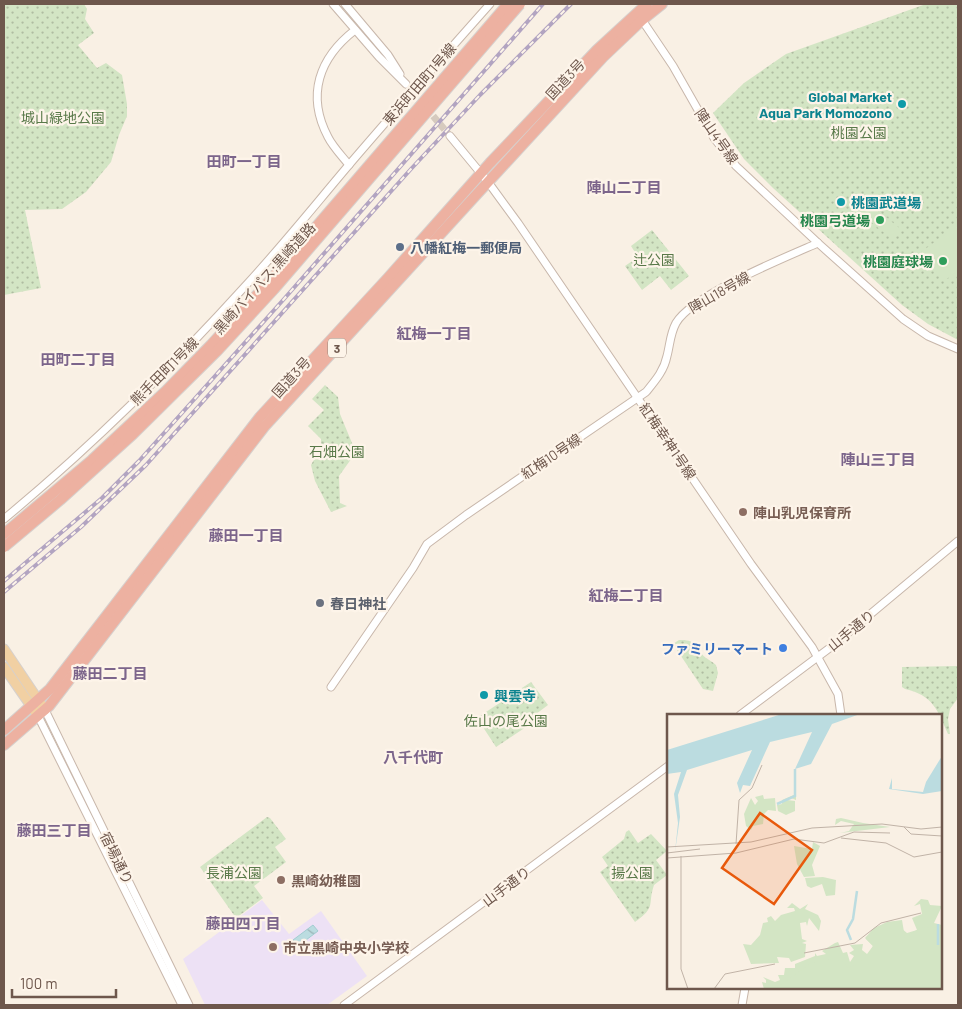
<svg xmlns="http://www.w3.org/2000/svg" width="962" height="1009" font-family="Barlow,'Noto Sans JP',sans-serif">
	<defs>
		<pattern id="park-dots" width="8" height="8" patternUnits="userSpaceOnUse" patternTransform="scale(1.25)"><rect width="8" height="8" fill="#d3e5c4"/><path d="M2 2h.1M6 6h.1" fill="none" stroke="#afbca1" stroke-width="1.8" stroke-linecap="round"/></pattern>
		<pattern id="water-waves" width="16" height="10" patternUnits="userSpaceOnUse" patternTransform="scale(1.25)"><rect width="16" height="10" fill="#bbdce0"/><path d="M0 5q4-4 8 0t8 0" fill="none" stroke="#9cb5b8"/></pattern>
	</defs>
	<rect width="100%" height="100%" fill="#f9f0e4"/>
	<path fill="#ede1f5" d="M 262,900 L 289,934 L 321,911 L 367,976 L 327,1005 L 205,1005 L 183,959 Z"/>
	<g fill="url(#park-dots)">
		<path d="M 4,4 L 84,4 L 87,9 L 85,19 L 94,33 L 78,45 L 97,68 L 106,63 L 122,75 L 127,104 L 127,116 L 119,135 L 111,162 L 86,192 L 62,209 L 25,210 L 41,288 L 4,295 Z"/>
		<path d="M 926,4 L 958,4 L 958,340 L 928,324 L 902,305 L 773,188 L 744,159 L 713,113 L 744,83 L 786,54 Z"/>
		<path d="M 652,230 L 689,276 L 671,290 L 660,276 L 642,290 L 625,266 L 638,257 L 631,246 Z"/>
		<path d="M 325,385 L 338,397 L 340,414 L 352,443 L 354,455 L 339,476 L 340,503 L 347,506 L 331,512 L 315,481 L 311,465 L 321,447 L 321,439 L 308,426 L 324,410 L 312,399 Z"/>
		<path d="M 679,640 C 698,639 694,648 706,658 C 709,660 713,662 716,665 L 718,673 L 713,691 L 703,689 L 673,644 Z"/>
		<path d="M 958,666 L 958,698 L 950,709 L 948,719 L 950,734 L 948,734 C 938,711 933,695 905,689 L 902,687 L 902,667 Z"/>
		<path d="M 531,682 L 548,705 L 524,723 L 526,727 L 496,747 L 477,718 Z"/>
		<path d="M 267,817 L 270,818 L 286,839 L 275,847 L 286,862 L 254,886 L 263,898 L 236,918 L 200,867 Z"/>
		<path d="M 629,830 L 638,843 L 651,834 L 667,851 L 656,860 L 667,875 L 654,885 C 647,906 657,906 635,922 L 600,872 L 608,866 L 602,857 L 624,839 L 626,832 Z"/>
	</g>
	<g fill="#d3e5c4">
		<path d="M 862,198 L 902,230 L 893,240 L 853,207 Z"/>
		<path d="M 958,225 L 958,271 L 944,281 L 921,252 Z"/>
	</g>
	<path fill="url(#water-waves)" stroke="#a2ccd1" d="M 313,925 L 318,931 L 298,946 L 293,940 Z"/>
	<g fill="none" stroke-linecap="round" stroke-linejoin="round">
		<path stroke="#d6cabe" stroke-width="7" stroke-dasharray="7 3.5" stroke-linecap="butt" d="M 406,84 L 450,136"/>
		<g stroke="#c8b7ab" stroke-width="9">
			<g id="minor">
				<path d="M 333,4 L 379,57 L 406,84"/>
				<path d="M 345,4 L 388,55 L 400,74"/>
				<path d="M 640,17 L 673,66 L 714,138 L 736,166 L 818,243 L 903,319 L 928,336 L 958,349"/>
				<path d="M 450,136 L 488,182 L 518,223 L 751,564 L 812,647 L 838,694 L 841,715"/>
				<path d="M 349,165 C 342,156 333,147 328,137 C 306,95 319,58 355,30"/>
				<path d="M 4,519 C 91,447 172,367 248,283 C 283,245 315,205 348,166 C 395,111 442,58 490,4"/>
				<path d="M 331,687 L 413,568 L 427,544 L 466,515 L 646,392 C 655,381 664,371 667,356 C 670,345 670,334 676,323 C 692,295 786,257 818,243"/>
				<path d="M 45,710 L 189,1005"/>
				<path d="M 740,715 L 831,647 L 958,541"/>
				<path d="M 38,716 L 182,1005"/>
				<path d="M 344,1005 L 668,766"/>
				<path d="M 742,1005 L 745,988"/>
			</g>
		</g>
		<g stroke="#d6d0cd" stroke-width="11">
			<g id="major">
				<path d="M 4,649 L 45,710"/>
				<path d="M 4,667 L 38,716"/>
			</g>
		</g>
		<g stroke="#d6d0cd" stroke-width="12">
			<g id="highway">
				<path d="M 4,730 L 50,689 L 260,417 L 388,278 L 490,163 L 597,50 L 647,4"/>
				<path d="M 4,745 L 49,706 L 264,427 L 477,194 L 603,57 L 642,20 L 662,4"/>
			</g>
		</g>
		<use href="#minor" stroke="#fff" stroke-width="7"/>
		<use href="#major" stroke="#f1d0a3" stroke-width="9"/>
		<use href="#highway" stroke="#edb1a1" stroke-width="10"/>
		<g stroke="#b2a4c1" stroke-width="4">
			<g id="rail">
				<path d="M 4,581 L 102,498 L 139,461 L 284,299 L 543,4"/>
				<path d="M 4,592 L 81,527 L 146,465 L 411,169 L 480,95 L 571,4"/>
			</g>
		</g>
		<use href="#rail" stroke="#fdf4e9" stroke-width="2" stroke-dasharray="5.5" stroke-linecap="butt"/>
		<g stroke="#d6d0cd" stroke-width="12" stroke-linecap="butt">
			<g id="highway-bridge">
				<path d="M 4,534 L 92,460 L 165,392 L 211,345 L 267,284 L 508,4"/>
				<path d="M 4,547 L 60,500 L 133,434 L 217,351 L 274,289 L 520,4"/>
			</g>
		</g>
		<use href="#highway-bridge" stroke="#edb1a1" stroke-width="10"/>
	</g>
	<g fill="#0f9aa8" stroke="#fdf4e9" stroke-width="2">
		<circle cx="902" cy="104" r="5"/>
		<circle cx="841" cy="202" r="5"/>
		<circle cx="484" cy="695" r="5"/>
	</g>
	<g fill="#2e9e5b" stroke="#fdf4e9" stroke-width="2">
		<circle cx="880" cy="220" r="5"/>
		<circle cx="943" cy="261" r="5"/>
	</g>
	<circle fill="#5c6f8a" stroke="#fdf4e9" stroke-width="2" cx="400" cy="247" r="5"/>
	<g fill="#8d6e63" stroke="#fdf4e9" stroke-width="2">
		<circle cx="743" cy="512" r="5"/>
		<circle cx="281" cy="880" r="5"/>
		<circle cx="273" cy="947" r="5"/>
	</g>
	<circle fill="#6b7280" stroke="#fdf4e9" stroke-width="2" cx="320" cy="603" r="5"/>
	<circle fill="#3f7fe0" stroke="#fdf4e9" stroke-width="2" cx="783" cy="648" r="5"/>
	<g text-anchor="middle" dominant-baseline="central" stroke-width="4.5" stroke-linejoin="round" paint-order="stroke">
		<rect fill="#fdf4e9" stroke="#99867b" stroke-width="1" x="328" y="338.5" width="18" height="19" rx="4"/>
		<g font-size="12" font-weight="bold" fill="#6e574c">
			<text x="337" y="348">3</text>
		</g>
		<g font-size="14" fill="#6e574c" stroke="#fdf4e9">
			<text transform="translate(565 79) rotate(-47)">国道3号</text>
			<text transform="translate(419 84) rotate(-49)">東浜町田町1号線</text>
			<text transform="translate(717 136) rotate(55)">陣山4号線</text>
			<text transform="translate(264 278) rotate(-48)">黒崎バイパス;黒崎道路</text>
			<text transform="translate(719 292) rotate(-30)">陣山18号線</text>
			<text transform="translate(164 371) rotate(-45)">熊手田町1号線</text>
			<text transform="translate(291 377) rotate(-48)">国道3号</text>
			<text transform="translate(668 441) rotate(56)">紅梅幸神1号線</text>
			<text transform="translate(551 456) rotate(-34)">紅梅10号線</text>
			<text transform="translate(851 630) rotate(-39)">山手通り</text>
			<text transform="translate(117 858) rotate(64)">宿場通り</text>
			<text transform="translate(506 886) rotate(-37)">山手通り</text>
		</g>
		<g font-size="14" font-weight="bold" fill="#0d838f" stroke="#fdf4e9" text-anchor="start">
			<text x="892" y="96" text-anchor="end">Global Market<tspan x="892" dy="16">Aqua Park Momozono</tspan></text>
			<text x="851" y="202">桃園武道場</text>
			<text x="494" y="695">興雲寺</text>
		</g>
		<g font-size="14" fill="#597949" stroke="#fdf4e9">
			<text x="63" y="117">城山緑地公園</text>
			<text x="859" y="132">桃園公園</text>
			<text x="654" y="259">辻公園</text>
			<text x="337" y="451">石畑公園</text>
			<text x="506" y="720">佐山の尾公園</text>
			<text x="234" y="872">長浦公園</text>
			<text x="632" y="872">揚公園</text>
		</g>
		<g font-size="14" font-weight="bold" fill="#27864d" stroke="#fdf4e9" text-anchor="end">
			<text x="870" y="220">桃園弓道場</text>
			<text x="933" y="261">桃園庭球場</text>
		</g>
		<g font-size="14" font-weight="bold" fill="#4e5e75" stroke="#fdf4e9" text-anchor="start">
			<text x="410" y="247">八幡紅梅一郵便局</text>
		</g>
		<g font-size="14" font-weight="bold" fill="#785e54" stroke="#fdf4e9" text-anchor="start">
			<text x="753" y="512">陣山乳児保育所</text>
			<text x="291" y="880">黒崎幼稚園</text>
			<text x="283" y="947">市立黒崎中央小学校</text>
		</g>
		<g font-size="14" font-weight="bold" fill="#5b616d" stroke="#fdf4e9" text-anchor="start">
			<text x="330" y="603">春日神社</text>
		</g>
		<g font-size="14" font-weight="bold" fill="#366cbe" stroke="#fdf4e9" text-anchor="end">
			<text x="773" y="648">ファミリーマート</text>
		</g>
		<g font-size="15" font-weight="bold" fill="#7c658b" stroke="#fdf4e9">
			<text x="244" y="161">田町一丁目</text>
			<text x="624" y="187">陣山二丁目</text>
			<text x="434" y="333">紅梅一丁目</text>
			<text x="78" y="359">田町二丁目</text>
			<text x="878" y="459">陣山三丁目</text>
			<text x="246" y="535">藤田一丁目</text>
			<text x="626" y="595">紅梅二丁目</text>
			<text x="110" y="673">藤田二丁目</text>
			<text x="413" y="757">八千代町</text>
			<text x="54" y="830">藤田三丁目</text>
			<text x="243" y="923">藤田四丁目</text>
		</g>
	</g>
	<g transform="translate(667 714)">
		<rect width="275" height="275" fill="#f9f0e4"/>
		<path d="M 129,80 L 129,86 L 124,84 L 120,86 L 128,87 L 128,97 L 119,101 L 111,97 L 110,91 L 115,90 L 115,86 ZM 174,104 L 196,109 L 223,113 L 173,119 L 182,117 L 187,110 L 174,107 L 168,111 L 169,105 ZM 254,185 L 261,186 L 263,191 L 275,192 L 267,209 L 275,211 L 275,275 L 97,275 L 95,268 L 99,269 L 99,266 L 96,263 L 108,268 L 113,266 L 111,261 L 117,261 L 118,254 L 128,254 L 128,250 L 148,242 L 148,239 L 150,242 L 159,240 L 155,237 L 168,229 L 171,228 L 176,239 L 180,238 L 183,248 L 187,242 L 182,239 L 187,236 L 183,231 L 196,230 L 195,236 L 200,240 L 206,232 L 199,225 L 234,214 L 240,219 L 250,216 L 245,204 L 255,200 L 253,190 L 247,192 ZM 125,189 L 133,195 L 141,190 L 138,195 L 151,201 L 154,207 L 152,217 L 142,204 L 140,212 L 139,208 L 133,209 L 135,225 L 140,227 L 135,229 L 139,230 L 138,243 L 124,248 L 122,244 L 110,243 L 112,249 L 84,250 L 76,230 L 84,231 L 93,221 L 96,209 L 101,208 L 100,204 L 104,202 L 108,207 L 114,201 L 128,197 L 127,194 L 120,194 Z" fill="#d3e5c4"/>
		<path d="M 96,81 L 97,85 L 108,84 L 109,97 L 101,96 L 97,100 L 96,110 L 86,112 L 84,116 L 79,112 L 77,100 L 84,84 L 88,91 L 91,87 L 88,83 ZM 146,128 L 153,132 L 145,151 L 148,162 L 137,163 L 130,150 L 127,132 L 145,135 ZM 156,163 L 169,166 L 168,181 L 159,182 L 155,170 L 144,174 L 140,172 L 138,164 ZM 235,206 L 238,224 L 254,213 L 275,214 L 275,275 L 108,275 L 144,249 L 165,245 L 177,248 L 180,254 L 189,251 L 201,241 L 206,232 L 198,224 L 207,214 L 220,208 Z" fill="#d3e5c4"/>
		<path d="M 115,0 L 193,0 L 165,10 L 144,50 L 128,55 L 145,18 L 103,28 L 83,72 L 76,71 L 73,79 L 70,69 L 85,36 L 20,56 L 11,81 L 13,103 L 8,138 L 11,109 L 7,80 L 14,58 L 0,60 L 0,36 ZM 275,42 L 275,77 L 256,80 L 222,75 L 225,64 L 225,75 L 256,78 L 259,68 Z" fill="#bbdce0"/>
		<path fill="none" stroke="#bbdce0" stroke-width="2.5" d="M 110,90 L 128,82 L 128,55M 271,210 L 271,231M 184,226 L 180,216 L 186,205 L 190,177"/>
		<path fill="none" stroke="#c1b3a7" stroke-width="1" d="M 237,113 L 244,120 L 275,122M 174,124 L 219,129 L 247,143 L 275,138M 69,130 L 72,86 L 85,74 L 95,51M 0,133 L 84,128 L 145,114 L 215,110 L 254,115 L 275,113M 0,139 L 33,135M 14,142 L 14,255 L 21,275M 0,144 L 69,139 L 127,125 L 157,129 L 187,118 L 223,119M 137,239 L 188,229 L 214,209 L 254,199M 47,275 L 58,260 L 108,250"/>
		<path fill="#e8590c" fill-opacity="0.15" stroke="#e8590c" stroke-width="2.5" d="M 93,99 L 145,136 L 107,190 L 55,154 Z"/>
		<rect width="275" height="275" fill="none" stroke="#6e574c" stroke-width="2.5"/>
	</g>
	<rect width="962" height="1009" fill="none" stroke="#6e574c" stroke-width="10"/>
	<path d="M12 989v8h104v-8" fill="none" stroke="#6e574c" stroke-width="2.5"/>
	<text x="20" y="989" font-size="15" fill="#6e574c" stroke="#fdf4e9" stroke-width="4" paint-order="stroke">100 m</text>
</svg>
